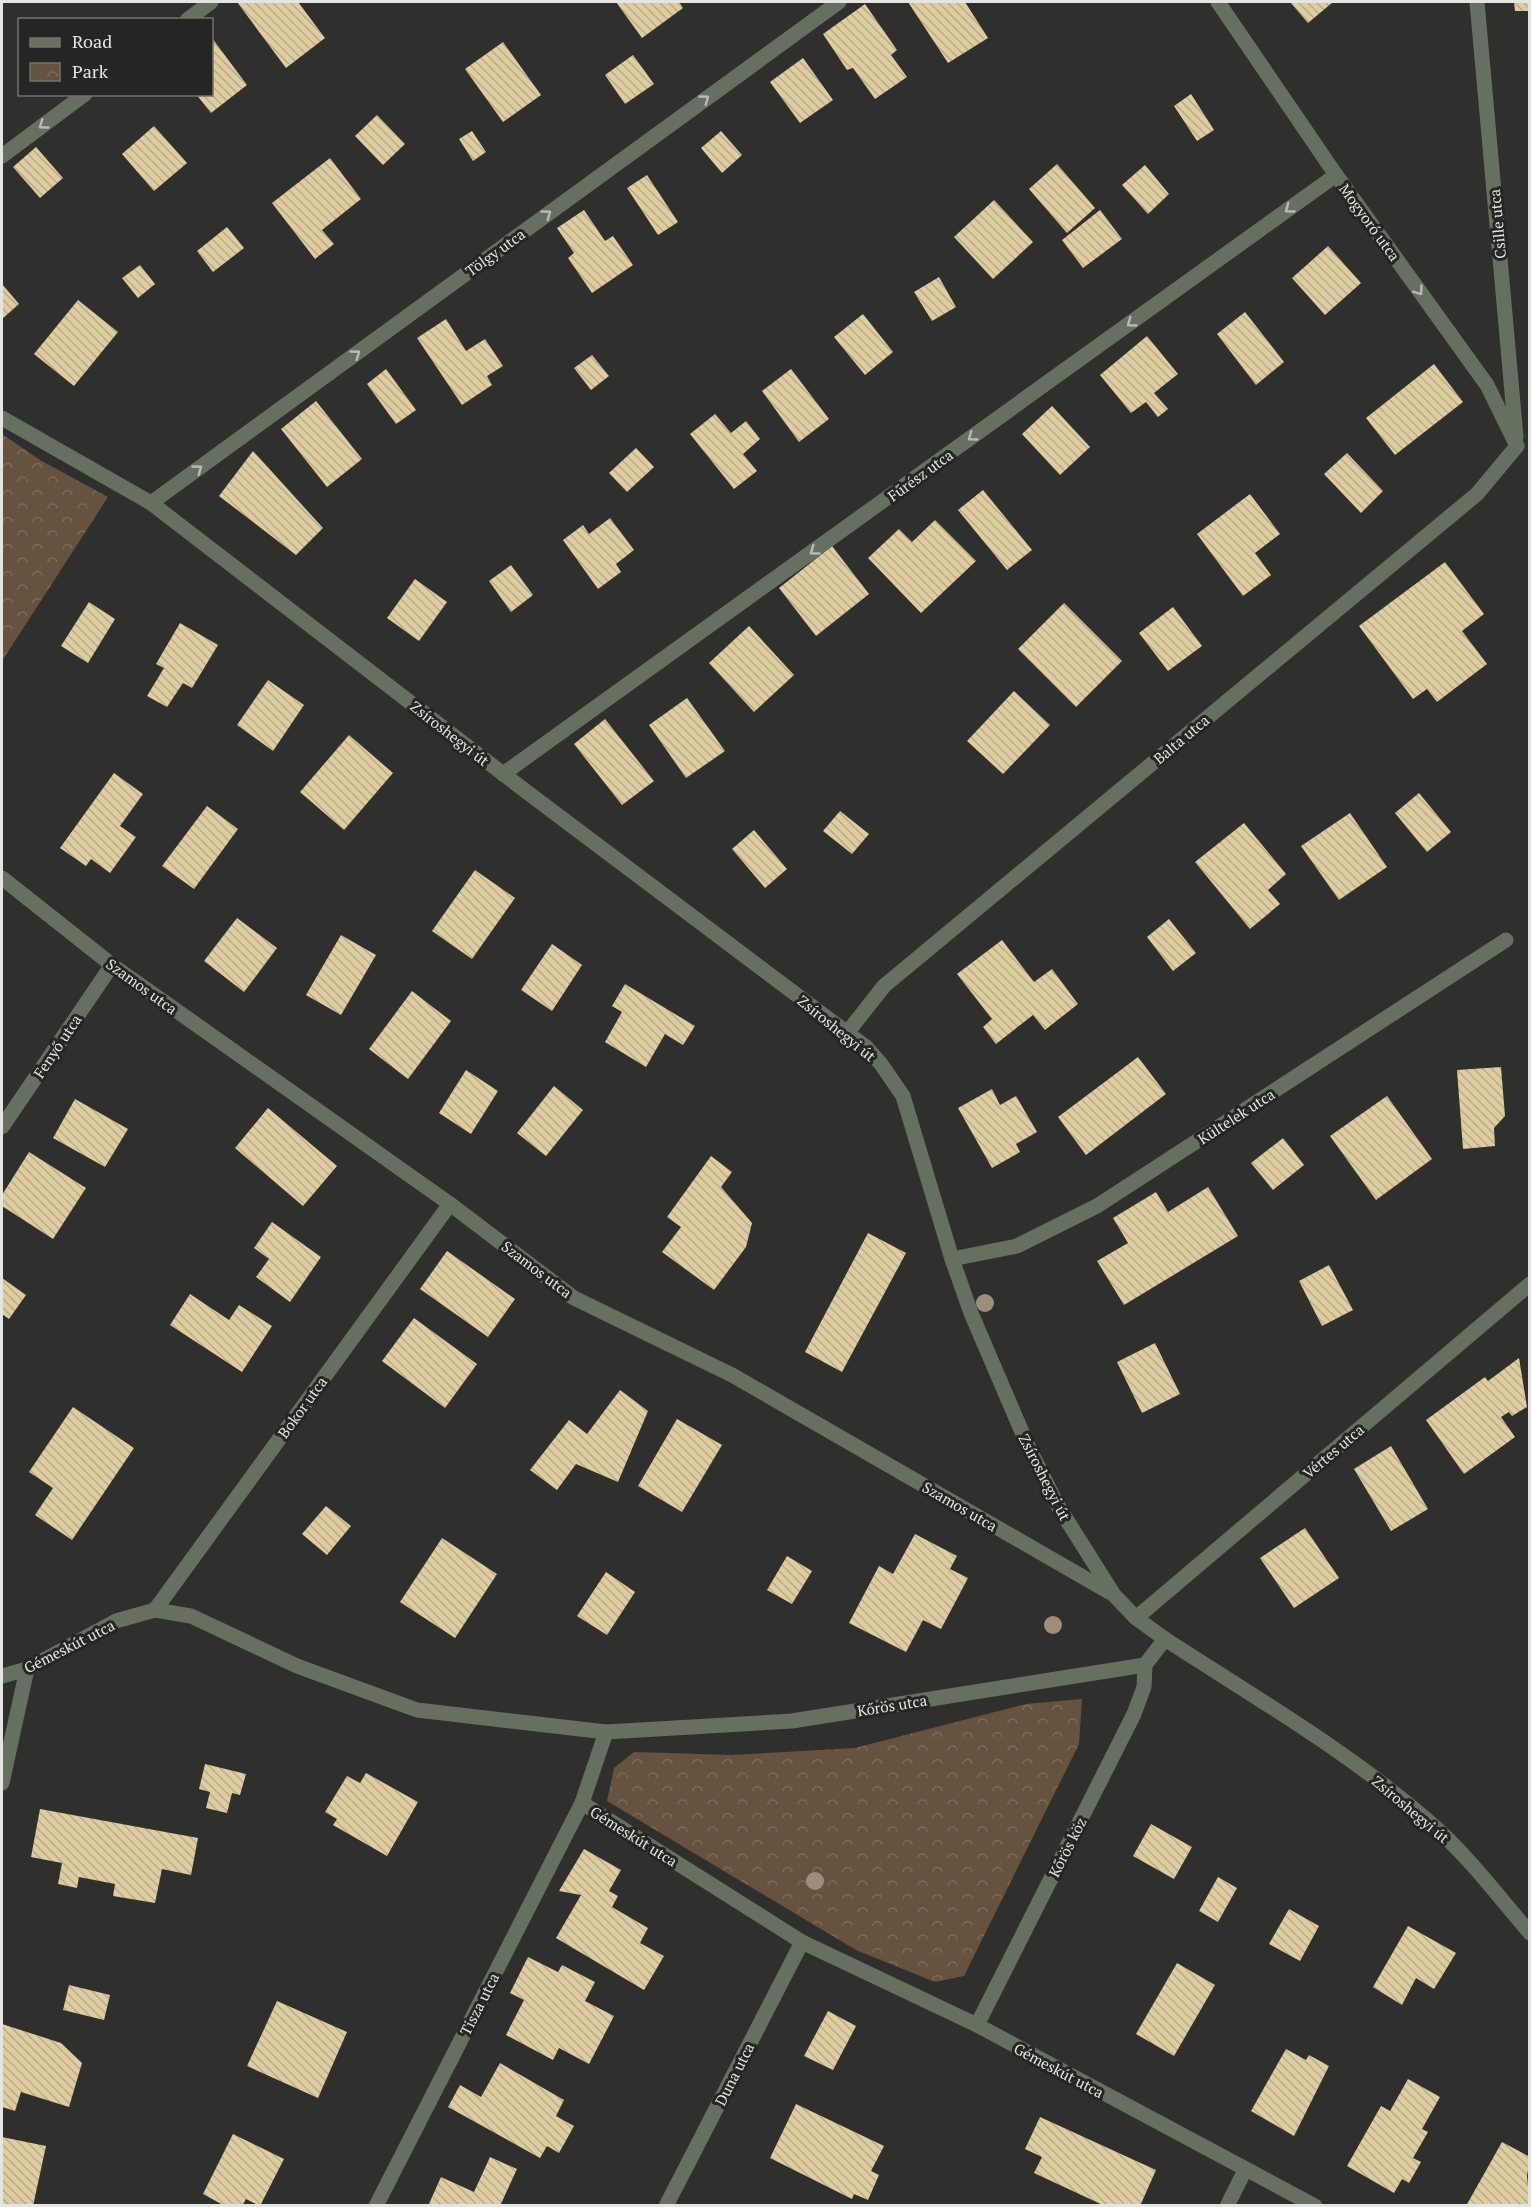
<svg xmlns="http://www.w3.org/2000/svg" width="1531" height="2207" font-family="'PT Serif',serif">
	<defs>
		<pattern id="park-crowns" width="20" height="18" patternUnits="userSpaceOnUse" patternTransform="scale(1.5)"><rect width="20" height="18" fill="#66523f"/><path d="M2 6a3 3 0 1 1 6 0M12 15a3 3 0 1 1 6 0" fill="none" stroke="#7c6b5b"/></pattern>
		<pattern id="building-back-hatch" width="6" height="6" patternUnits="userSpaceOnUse" patternTransform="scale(1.5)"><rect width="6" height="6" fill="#dfcda1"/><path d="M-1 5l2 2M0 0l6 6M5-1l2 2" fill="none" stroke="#b8ab8a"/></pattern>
	</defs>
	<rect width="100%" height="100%" fill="#2f2f2d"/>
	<g fill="url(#park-crowns)">
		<path d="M 2,434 L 40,460 L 108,497 L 2,661 Z"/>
		<path d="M 1082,1699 L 1079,1744 L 964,1976 L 935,1982 L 856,1950 L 607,1801 L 614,1768 L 634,1752 L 732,1755 L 855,1748 L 1026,1704 Z"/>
	</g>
	<g fill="url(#building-back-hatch)">
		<path d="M 237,2 L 298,2 L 325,38 L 286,68 Z"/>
		<path d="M 616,2 L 679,2 L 683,8 L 642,38 Z"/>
		<path d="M 908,2 L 965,2 L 988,38 L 948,63 Z"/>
		<path d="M 1290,2 L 1333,2 L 1308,23 Z"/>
		<path d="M 1514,2 L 1530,2 L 1530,11 L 1515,11 Z"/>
		<path d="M 865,4 L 897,50 L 891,55 L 907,77 L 875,99 L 853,68 L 847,70 L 823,34 Z"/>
		<path d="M 212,38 L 247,85 L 211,113 L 196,94 L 212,94 Z"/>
		<path d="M 503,42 L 541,95 L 503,122 L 465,69 Z"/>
		<path d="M 633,55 L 654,84 L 625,104 L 605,75 Z"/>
		<path d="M 803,58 L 833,100 L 800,123 L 770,82 Z"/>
		<path d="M 1191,94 L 1214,130 L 1197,141 L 1174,106 Z"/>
		<path d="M 377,115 L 405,144 L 383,165 L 355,136 Z"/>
		<path d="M 154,126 L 187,163 L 154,191 L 122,154 Z"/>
		<path d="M 472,131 L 486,152 L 473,161 L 459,139 Z"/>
		<path d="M 721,131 L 742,155 L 722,173 L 701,148 Z"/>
		<path d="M 36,147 L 63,178 L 40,198 L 13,167 Z"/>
		<path d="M 330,158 L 361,199 L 322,230 L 334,244 L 315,259 L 272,203 Z"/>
		<path d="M 1057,164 L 1095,208 L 1067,233 L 1029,189 Z"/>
		<path d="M 1145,165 L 1169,194 L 1148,214 L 1122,185 Z"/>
		<path d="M 647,175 L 678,222 L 658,235 L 627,188 Z"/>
		<path d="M 994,200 L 1033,242 L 993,279 L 954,237 Z"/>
		<path d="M 584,210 L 605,241 L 613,236 L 633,265 L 592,293 L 568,258 L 574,253 L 557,228 Z"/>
		<path d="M 1100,210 L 1122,239 L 1083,268 L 1062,240 Z"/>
		<path d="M 227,227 L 244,248 L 213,272 L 197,251 Z"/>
		<path d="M 1328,246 L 1361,283 L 1325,315 L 1292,278 Z"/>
		<path d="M 140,265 L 155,284 L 138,298 L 122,278 Z"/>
		<path d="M 939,277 L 956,307 L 932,321 L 914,292 Z"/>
		<path d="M 2,284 L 19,304 L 2,319 Z"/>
		<path d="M 78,300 L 118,332 L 74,386 L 34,354 Z"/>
		<path d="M 1245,312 L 1284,362 L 1256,385 L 1217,334 Z"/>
		<path d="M 863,314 L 893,352 L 865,375 L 834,337 Z"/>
		<path d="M 446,319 L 466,351 L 485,339 L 503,366 L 487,376 L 492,385 L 462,405 L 417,338 Z"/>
		<path d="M 1147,336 L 1178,374 L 1154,393 L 1168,409 L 1158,417 L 1146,402 L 1131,413 L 1100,375 Z"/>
		<path d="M 592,355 L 609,376 L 591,390 L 574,368 Z"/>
		<path d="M 1434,364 L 1463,402 L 1395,455 L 1366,418 Z"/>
		<path d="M 386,369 L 416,410 L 396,424 L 367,384 Z"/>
		<path d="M 791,369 L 829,419 L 799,442 L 762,391 Z"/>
		<path d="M 316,401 L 362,459 L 327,487 L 281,429 Z"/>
		<path d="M 1052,406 L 1090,447 L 1060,475 L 1022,434 Z"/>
		<path d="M 715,414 L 731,433 L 746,421 L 760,439 L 743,454 L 757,471 L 734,489 L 690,434 Z"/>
		<path d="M 636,448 L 654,467 L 627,492 L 609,473 Z"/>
		<path d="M 253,451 L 323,528 L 296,555 L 219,496 Z"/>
		<path d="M 1347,453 L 1383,491 L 1361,513 L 1324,474 Z"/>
		<path d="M 983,490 L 1032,550 L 1007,570 L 958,510 Z"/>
		<path d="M 1250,494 L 1280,534 L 1255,553 L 1271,575 L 1243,596 L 1197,534 Z"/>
		<path d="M 610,518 L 634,550 L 616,564 L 621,572 L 598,589 L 563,540 L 583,525 L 589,534 Z"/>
		<path d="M 935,520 L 976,561 L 921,613 L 868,558 L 899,529 L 912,542 Z"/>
		<path d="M 832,546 L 869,594 L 816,636 L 779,588 Z"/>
		<path d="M 1445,562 L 1484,614 L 1462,631 L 1487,664 L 1437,702 L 1427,689 L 1413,699 L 1359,626 Z"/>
		<path d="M 511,565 L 533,595 L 511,612 L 489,581 Z"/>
		<path d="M 415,579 L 447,602 L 419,641 L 387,618 Z"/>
		<path d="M 89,602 L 115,619 L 88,663 L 61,646 Z"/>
		<path d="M 1064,603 L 1122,661 L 1076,707 L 1018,649 Z"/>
		<path d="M 1173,607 L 1202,646 L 1168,671 L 1139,633 Z"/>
		<path d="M 180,623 L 218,645 L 192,688 L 183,683 L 167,707 L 147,696 L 164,668 L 156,664 Z"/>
		<path d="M 749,626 L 794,675 L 754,712 L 709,663 Z"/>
		<path d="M 268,680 L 304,705 L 273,751 L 237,725 Z"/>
		<path d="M 1014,691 L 1050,725 L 1003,774 L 967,741 Z"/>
		<path d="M 687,698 L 725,751 L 686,778 L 649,725 Z"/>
		<path d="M 605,719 L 654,781 L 622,805 L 574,744 Z"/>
		<path d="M 349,735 L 393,773 L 344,830 L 300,792 Z"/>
		<path d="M 114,773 L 143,794 L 120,826 L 136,837 L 110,873 L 91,859 L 86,866 L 60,848 Z"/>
		<path d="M 1419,793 L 1451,832 L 1427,852 L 1395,813 Z"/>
		<path d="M 207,806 L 238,829 L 194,889 L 162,866 Z"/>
		<path d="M 840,811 L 869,834 L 852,854 L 823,831 Z"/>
		<path d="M 1350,813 L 1387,867 L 1339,900 L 1301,846 Z"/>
		<path d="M 1244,823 L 1286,874 L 1268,890 L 1280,904 L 1250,929 L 1195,862 Z"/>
		<path d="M 754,830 L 787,869 L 765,888 L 732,849 Z"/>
		<path d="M 475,870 L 515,898 L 472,959 L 432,931 Z"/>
		<path d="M 237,918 L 277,948 L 244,992 L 204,961 Z"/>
		<path d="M 1169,919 L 1196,953 L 1173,971 L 1147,937 Z"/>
		<path d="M 341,935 L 376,955 L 341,1015 L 306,995 Z"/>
		<path d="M 1002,940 L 1034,982 L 1052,969 L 1078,1004 L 1045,1030 L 1033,1015 L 996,1044 L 983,1027 L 992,1019 L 957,974 Z"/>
		<path d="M 552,944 L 582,965 L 552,1011 L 521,990 Z"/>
		<path d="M 625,984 L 695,1026 L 683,1045 L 665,1034 L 646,1067 L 605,1042 L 622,1012 L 612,1006 Z"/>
		<path d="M 412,991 L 451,1021 L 408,1079 L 369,1049 Z"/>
		<path d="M 1138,1057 L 1166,1094 L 1086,1155 L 1058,1117 Z"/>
		<path d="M 1501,1067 L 1505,1116 L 1494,1128 L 1495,1146 L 1463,1149 L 1457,1070 Z"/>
		<path d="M 466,1070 L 498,1091 L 471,1134 L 439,1113 Z"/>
		<path d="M 554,1086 L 583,1110 L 546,1156 L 517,1133 Z"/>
		<path d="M 992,1089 L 1000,1105 L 1016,1096 L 1037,1132 L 1016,1144 L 1020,1152 L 992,1168 L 958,1108 Z"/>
		<path d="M 1387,1096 L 1432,1159 L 1376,1200 L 1330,1136 Z"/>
		<path d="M 75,1099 L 128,1129 L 105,1167 L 53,1138 Z"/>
		<path d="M 268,1108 L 337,1166 L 303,1206 L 235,1148 Z"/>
		<path d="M 1283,1138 L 1304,1165 L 1273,1190 L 1251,1163 Z"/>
		<path d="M 29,1152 L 86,1188 L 53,1239 L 2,1206 L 2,1195 Z"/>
		<path d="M 711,1156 L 732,1172 L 721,1187 L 752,1223 L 746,1247 L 714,1290 L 662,1252 L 681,1227 L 667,1217 Z"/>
		<path d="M 1208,1187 L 1238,1236 L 1124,1305 L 1097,1261 L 1128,1243 L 1113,1218 L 1156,1192 L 1168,1212 Z"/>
		<path d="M 272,1222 L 321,1257 L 290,1302 L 256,1277 L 269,1259 L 254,1248 Z"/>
		<path d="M 868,1233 L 906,1253 L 842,1372 L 805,1352 Z"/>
		<path d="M 447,1251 L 515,1299 L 488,1337 L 420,1289 Z"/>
		<path d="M 1329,1265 L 1353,1310 L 1322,1326 L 1299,1281 Z"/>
		<path d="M 2,1278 L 26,1295 L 9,1319 L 2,1314 Z"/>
		<path d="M 190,1294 L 229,1320 L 239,1305 L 272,1326 L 242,1372 L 170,1325 Z"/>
		<path d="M 414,1318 L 477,1364 L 445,1408 L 382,1361 Z"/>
		<path d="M 1155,1343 L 1180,1394 L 1142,1413 L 1117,1362 Z"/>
		<path d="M 1519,1358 L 1527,1407 L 1512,1416 L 1509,1412 L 1501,1417 L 1515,1437 L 1464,1474 L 1426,1420 L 1485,1377 L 1488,1381 Z"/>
		<path d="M 620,1390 L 648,1411 L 618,1482 L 576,1464 L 557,1490 L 530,1470 L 569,1420 L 587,1434 Z"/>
		<path d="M 73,1407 L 134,1448 L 72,1540 L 35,1515 L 53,1488 L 29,1472 Z"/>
		<path d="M 677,1419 L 722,1445 L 682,1512 L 638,1486 Z"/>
		<path d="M 1391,1446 L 1428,1509 L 1391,1531 L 1354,1469 Z"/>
		<path d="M 326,1506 L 351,1526 L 327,1555 L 302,1534 Z"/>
		<path d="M 1305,1528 L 1339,1578 L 1294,1608 L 1260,1558 Z"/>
		<path d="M 915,1534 L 957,1556 L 950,1569 L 968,1578 L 941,1629 L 923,1620 L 906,1652 L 849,1623 L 879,1566 L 893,1574 Z"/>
		<path d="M 442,1538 L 497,1574 L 455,1638 L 400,1602 Z"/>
		<path d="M 787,1556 L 812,1571 L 792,1604 L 767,1590 Z"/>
		<path d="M 606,1572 L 635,1592 L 607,1635 L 577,1616 Z"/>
		<path d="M 205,1764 L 246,1774 L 240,1795 L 232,1793 L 227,1813 L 206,1808 L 210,1792 L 199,1789 Z"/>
		<path d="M 366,1773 L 418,1802 L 387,1856 L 333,1825 L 337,1819 L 325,1812 L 347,1776 L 360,1783 Z"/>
		<path d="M 40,1809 L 198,1838 L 191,1875 L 162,1869 L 155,1903 L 113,1896 L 115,1884 L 79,1877 L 77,1888 L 58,1884 L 62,1863 L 31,1857 Z"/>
		<path d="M 1151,1824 L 1192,1847 L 1174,1879 L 1133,1856 Z"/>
		<path d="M 584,1849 L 621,1870 L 609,1891 L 618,1896 L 612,1907 L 648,1928 L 640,1943 L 664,1956 L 644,1990 L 556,1938 L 581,1895 L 559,1891 Z"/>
		<path d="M 1218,1877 L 1237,1888 L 1218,1922 L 1199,1911 Z"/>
		<path d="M 1289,1909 L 1319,1926 L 1300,1961 L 1269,1944 Z"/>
		<path d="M 1408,1926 L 1456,1953 L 1434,1989 L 1416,1978 L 1402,2005 L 1373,1987 Z"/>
		<path d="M 528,1957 L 558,1972 L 562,1965 L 595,1982 L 585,2001 L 614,2016 L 589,2064 L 559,2048 L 553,2060 L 506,2035 L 524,2000 L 510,1993 Z"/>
		<path d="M 1177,1963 L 1215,1985 L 1174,2056 L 1136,2034 Z"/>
		<path d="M 69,1985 L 110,1995 L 104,2020 L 63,2010 Z"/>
		<path d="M 277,2001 L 347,2032 L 318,2098 L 247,2066 Z"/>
		<path d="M 828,2011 L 856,2026 L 833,2070 L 804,2056 Z"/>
		<path d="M 2,2024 L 61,2043 L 82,2063 L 69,2107 L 21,2092 L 15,2111 L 2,2107 Z"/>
		<path d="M 1286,2049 L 1306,2060 L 1309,2055 L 1329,2066 L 1294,2136 L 1251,2111 Z"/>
		<path d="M 500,2063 L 564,2100 L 556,2116 L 574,2126 L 559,2153 L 547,2146 L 540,2158 L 448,2107 L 460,2085 L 481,2097 Z"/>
		<path d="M 1408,2079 L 1440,2097 L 1422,2129 L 1428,2132 L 1413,2158 L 1421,2162 L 1409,2183 L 1402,2179 L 1394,2193 L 1347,2166 L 1381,2106 L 1390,2111 Z"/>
		<path d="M 796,2104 L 884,2146 L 871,2171 L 879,2175 L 868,2200 L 854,2194 L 852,2199 L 770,2158 Z"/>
		<path d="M 1040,2117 L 1156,2170 L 1140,2206 L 1105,2206 L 1034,2173 L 1042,2157 L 1025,2149 Z"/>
		<path d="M 233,2134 L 284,2159 L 260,2206 L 246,2199 L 242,2206 L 225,2206 L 203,2194 Z"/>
		<path d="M 2,2137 L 46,2146 L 33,2206 L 2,2206 Z"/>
		<path d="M 1502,2142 L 1530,2157 L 1527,2176 L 1530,2206 L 1466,2206 Z"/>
		<path d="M 490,2157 L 517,2169 L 500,2206 L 428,2206 L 441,2177 L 474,2192 Z"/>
	</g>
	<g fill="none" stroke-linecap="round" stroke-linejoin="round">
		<g stroke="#667060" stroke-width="15">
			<path d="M 1218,2 L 1336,175 L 1487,385 L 1517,446"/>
			<path d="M 1477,2 L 1516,437"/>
			<path d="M 187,20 L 211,2"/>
			<path d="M 2,156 L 85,94"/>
			<path d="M 2,418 L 151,503 L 515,783 L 866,1047 L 881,1064 L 903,1096 L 952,1259 L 971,1313 L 1028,1446 L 1058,1506 L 1114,1595 L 1136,1618 L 1165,1639 C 1254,1697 1348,1751 1428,1821 C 1466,1853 1497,1895 1530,1933"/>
			<path d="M 151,503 L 839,2"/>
			<path d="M 503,774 L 1336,175"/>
			<path d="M 2,878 L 112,965 L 450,1204 L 574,1298 L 732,1375 L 1109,1592"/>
			<path d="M 847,1033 L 884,986 L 1477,494 L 1517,446"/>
			<path d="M 2,1127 L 112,965"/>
			<path d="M 952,1259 L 1017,1246 L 1097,1206 L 1506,940"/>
			<path d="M 155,1610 L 450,1204"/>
			<path d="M 1136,1618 L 1530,1284"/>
			<path d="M 2,1676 L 27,1669 L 116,1621 L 155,1610 L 191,1616 L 297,1666 L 417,1710 L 606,1732 L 792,1721 L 1145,1665 L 1165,1639"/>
			<path d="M 606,1732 L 582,1803 L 802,1942 L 977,2025 L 1315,2206"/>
			<path d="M 2,1783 L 27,1669"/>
			<path d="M 977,2025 L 1134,1714 L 1144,1687 L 1145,1665"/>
			<path d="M 376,2206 L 582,1803"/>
			<path d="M 666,2206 L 802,1942"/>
			<path d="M 1227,2206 L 1245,2170"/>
		</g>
	</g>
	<g fill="#9f8d7b">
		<circle cx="985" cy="1303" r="9"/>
		<circle cx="1053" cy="1625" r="9"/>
		<circle cx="815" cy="1881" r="9"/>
	</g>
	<defs><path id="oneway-chevron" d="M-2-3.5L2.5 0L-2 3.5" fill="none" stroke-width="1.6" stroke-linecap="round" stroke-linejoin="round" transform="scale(1.5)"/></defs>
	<g stroke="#b8bbb5">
		<use href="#oneway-chevron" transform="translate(705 99) rotate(-36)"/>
		<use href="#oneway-chevron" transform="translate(43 125) rotate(144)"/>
		<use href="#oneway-chevron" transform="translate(1289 209) rotate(144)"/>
		<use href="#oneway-chevron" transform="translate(547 214) rotate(-36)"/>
		<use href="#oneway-chevron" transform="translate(1419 291) rotate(54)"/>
		<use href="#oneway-chevron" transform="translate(1131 323) rotate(144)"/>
		<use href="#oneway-chevron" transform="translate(356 354) rotate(-36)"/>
		<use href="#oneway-chevron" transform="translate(972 437) rotate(144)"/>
		<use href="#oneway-chevron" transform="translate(198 469) rotate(-36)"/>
		<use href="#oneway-chevron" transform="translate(814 551) rotate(144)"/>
	</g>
	<g text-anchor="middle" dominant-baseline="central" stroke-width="6" stroke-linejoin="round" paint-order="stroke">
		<g font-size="15" fill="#e4e4e3" stroke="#252623">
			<text transform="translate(1370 222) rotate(54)">Mogyoró utca</text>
			<text transform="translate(1497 224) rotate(-95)">Csille utca</text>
			<text transform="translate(495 252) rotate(-36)">Tölgy utca</text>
			<text transform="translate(920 475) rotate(-36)">Fűrész utca</text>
			<text transform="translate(450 733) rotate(38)">Zsíroshegyi út</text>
			<text transform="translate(1181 739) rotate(-40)">Balta utca</text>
			<text transform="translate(142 986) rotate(36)">Szamos utca</text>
			<text transform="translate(837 1028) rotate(39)">Zsíroshegyi út</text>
			<text transform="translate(57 1046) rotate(-56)">Fenyő utca</text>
			<text transform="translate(1236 1116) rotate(-33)">Kültelek utca</text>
			<text transform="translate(537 1269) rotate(37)">Szamos utca</text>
			<text transform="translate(302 1407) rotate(-54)">Bokor utca</text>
			<text transform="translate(1333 1451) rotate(-40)">Vértes utca</text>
			<text transform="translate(1045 1477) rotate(63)">Zsíroshegyi út</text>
			<text transform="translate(960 1506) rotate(30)">Szamos utca</text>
			<text transform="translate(69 1646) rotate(-27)">Gémeskút utca</text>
			<text transform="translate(892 1705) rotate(-9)">Kőrös utca</text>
			<text transform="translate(1411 1809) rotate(40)">Zsíroshegyi út</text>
			<text transform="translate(634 1836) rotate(32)">Gémeskút utca</text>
			<text transform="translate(1067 1847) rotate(-63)">Kőrös köz</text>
			<text transform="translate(479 2004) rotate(-63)">Tisza utca</text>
			<text transform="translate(1059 2070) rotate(28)">Gémeskút utca</text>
			<text transform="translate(734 2074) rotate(-63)">Duna utca</text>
		</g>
	</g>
	<rect width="1531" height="2207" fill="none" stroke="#e4e4e3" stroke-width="6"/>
	<rect x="18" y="18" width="195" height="78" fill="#252623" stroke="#717270" stroke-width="1.5"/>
	<rect x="30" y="38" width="30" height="9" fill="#667060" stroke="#717270" stroke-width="1.5"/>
	<text x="72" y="48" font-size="18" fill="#e4e4e3">Road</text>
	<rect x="30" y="63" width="30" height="18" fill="url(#park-crowns)" stroke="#717270" stroke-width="1.5"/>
	<text x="72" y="78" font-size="18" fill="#e4e4e3">Park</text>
</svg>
